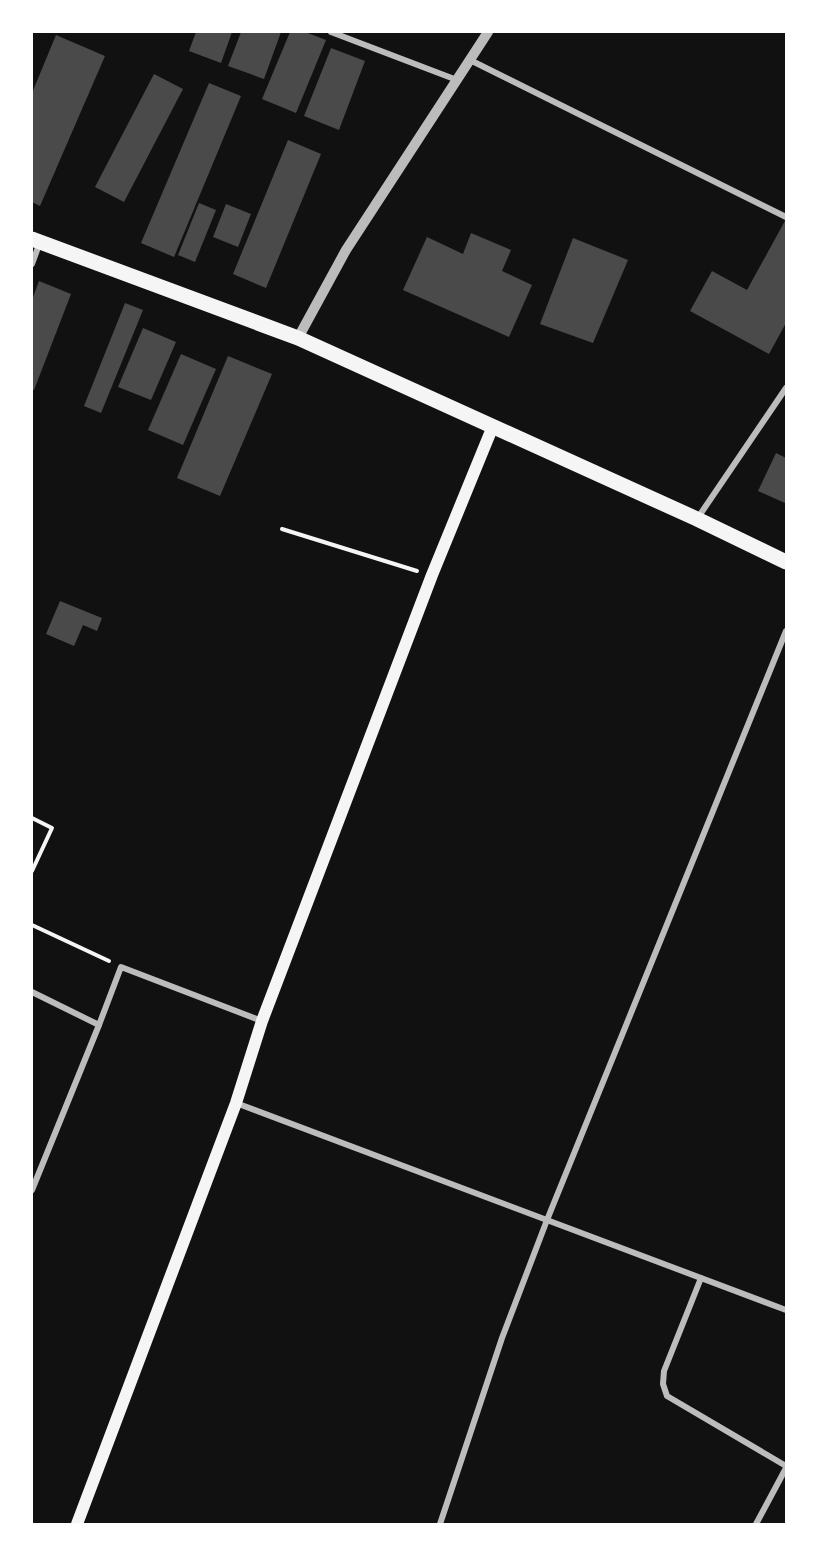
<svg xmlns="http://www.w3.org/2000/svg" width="818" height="1556" font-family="Mulish,sans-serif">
	<rect width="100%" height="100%" fill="#111"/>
	<g fill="#4a4a4a">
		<path d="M 196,32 L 232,32 L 221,63 L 189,51 Z"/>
		<path d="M 241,32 L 281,32 L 264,79 L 228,66 Z"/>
		<path d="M 290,32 L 305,32 L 326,40 L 296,113 L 262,99 Z"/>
		<path d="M 56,35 L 105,56 L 40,206 L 32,202 L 32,93 Z"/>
		<path d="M 331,48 L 365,61 L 339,130 L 304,116 Z"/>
		<path d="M 154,74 L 183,89 L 124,202 L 95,187 Z"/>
		<path d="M 209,83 L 241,96 L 174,257 L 141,243 Z"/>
		<path d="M 288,140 L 321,154 L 266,288 L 233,274 Z"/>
		<path d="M 199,203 L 216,210 L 195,262 L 178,255 Z"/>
		<path d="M 226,204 L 251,214 L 238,247 L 213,237 Z"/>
		<path d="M 786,219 L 786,323 L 769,354 L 690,311 L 712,271 L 747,290 Z"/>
		<path d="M 471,233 L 511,250 L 502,271 L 532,285 L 509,337 L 403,290 L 427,237 L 463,254 Z"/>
		<path d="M 573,238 L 628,260 L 593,343 L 540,324 Z"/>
		<path d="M 39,281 L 71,294 L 34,390 L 32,389 L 32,300 Z"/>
		<path d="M 125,303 L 143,310 L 101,413 L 84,406 Z"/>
		<path d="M 143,328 L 176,342 L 151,400 L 118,387 Z"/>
		<path d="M 181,354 L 216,369 L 183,445 L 148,430 Z"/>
		<path d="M 228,356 L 272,374 L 220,496 L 177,478 Z"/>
		<path d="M 776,453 L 786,458 L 785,503 L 758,491 Z"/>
		<path d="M 60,601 L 102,618 L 97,631 L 83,625 L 74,646 L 46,634 Z"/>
	</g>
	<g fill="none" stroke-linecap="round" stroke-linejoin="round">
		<g stroke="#f5f5f5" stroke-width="4">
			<path d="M 282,529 L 417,571"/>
			<path d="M 32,818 L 52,828 L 32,871"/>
			<path d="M 32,925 L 109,961"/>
		</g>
		<g stroke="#bcbcbc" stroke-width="6">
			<path d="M 331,32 L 457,80"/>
			<path d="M 470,60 L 786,217"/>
			<path d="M 32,264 L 40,242"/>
			<path d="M 697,519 L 786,388"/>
			<path d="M 32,992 L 99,1025 L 121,967 L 262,1021"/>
			<path d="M 236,1103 L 786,1310"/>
			<path d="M 32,1190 L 99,1025"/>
			<path d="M 701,1278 L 664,1371 L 663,1384 L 667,1396 L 786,1466"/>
			<path d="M 440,1524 L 502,1338 L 547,1220 L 786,631"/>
			<path d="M 756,1524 L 786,1468"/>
		</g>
		<path stroke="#bcbcbc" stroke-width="10" d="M 298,338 L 346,250 L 488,32"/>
		<path stroke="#f5f5f5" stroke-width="12" d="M 77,1524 L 236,1103 L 262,1021 L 432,575 L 493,426"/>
		<path stroke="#f5f5f5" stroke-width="15" d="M 32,239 L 298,338 L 697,519 L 786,562"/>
	</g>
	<rect width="818" height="1556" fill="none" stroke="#ffffff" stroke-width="66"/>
</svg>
